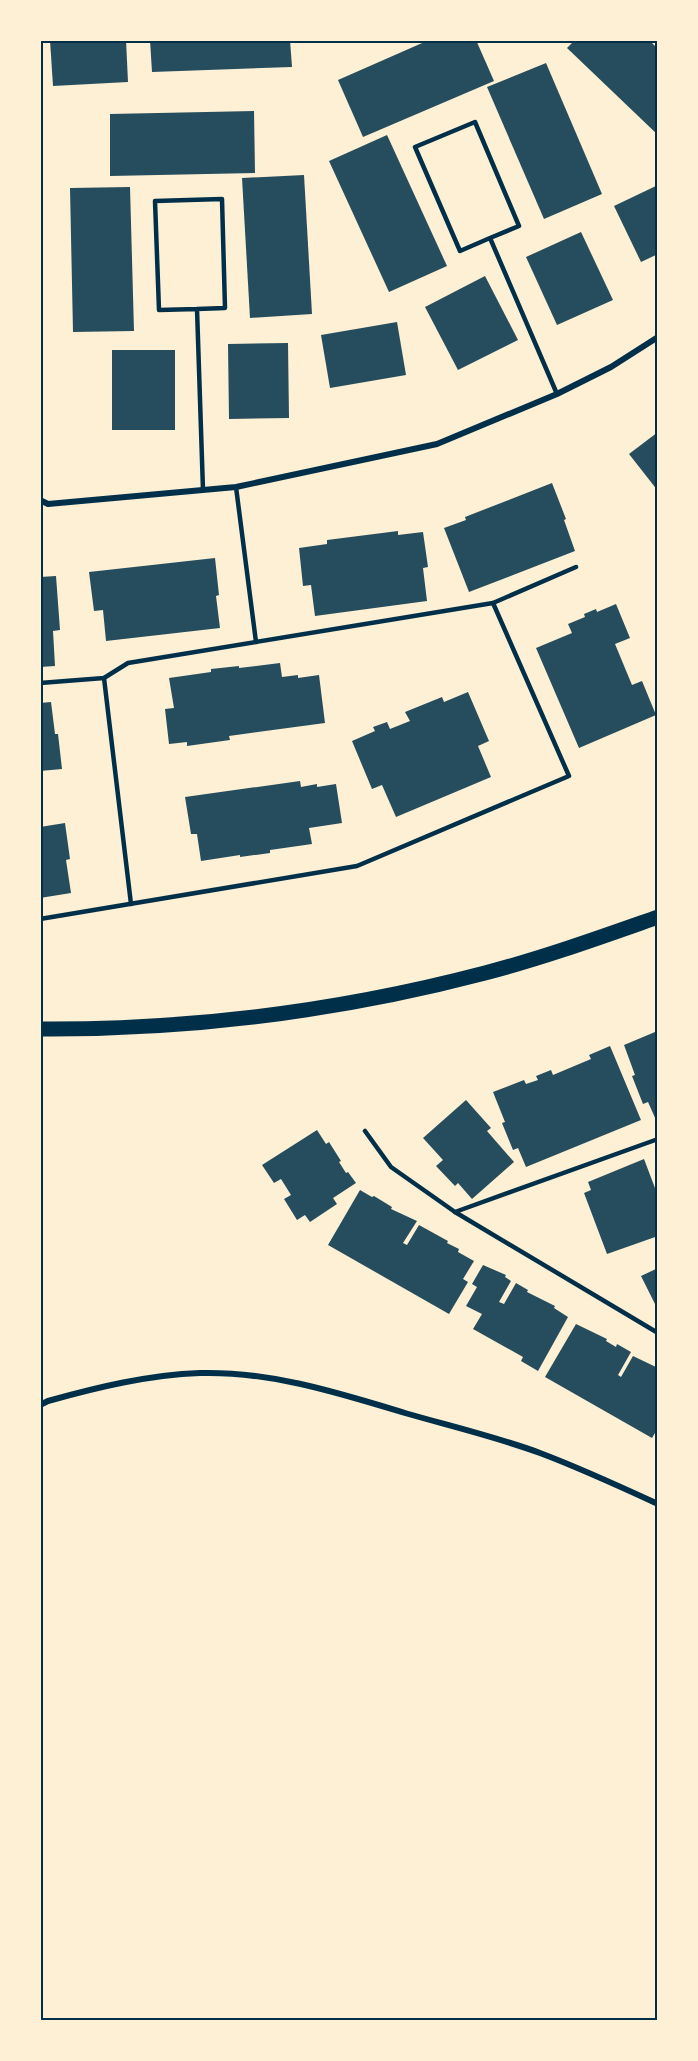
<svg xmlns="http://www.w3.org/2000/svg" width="698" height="2061" font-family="'DM Sans',sans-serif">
	<rect width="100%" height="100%" fill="#fdf0d5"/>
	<g fill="#264d5e">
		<path d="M 50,40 L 126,40 L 128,82 L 53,86 Z"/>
		<path d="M 150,40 L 290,40 L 292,67 L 152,72 Z"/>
		<path d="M 429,40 L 476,40 L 494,81 L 363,137 L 338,80 Z"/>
		<path d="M 575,40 L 649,40 L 658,49 L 658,135 L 567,48 Z"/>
		<path d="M 546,63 L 602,194 L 544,219 L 487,87 Z"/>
		<path d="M 254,111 L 255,173 L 110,176 L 110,114 Z"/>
		<path d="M 387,135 L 447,266 L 389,292 L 329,161 Z"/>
		<path d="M 304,175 L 312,314 L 250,318 L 242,178 Z"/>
		<path d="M 658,185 L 658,254 L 641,262 L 614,206 Z"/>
		<path d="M 130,187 L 134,331 L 73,332 L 70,188 Z"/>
		<path d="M 581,232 L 613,300 L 557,325 L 526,257 Z"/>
		<path d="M 485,276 L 518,340 L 458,370 L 425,307 Z"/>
		<path d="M 397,322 L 406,375 L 330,388 L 321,335 Z"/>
		<path d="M 288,343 L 289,418 L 229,419 L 228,344 Z"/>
		<rect x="112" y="350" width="63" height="80"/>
		<path d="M 658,432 L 658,491 L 629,454 Z"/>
		<path d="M 552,483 L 566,519 L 564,520 L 575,551 L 469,592 L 444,528 L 466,520 L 465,517 Z"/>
		<path d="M 398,531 L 398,535 L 423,532 L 428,567 L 423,568 L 427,601 L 315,616 L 311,585 L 303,586 L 299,548 L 327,544 L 327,540 Z"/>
		<path d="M 215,558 L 219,595 L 216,596 L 220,628 L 106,641 L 103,610 L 94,611 L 89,572 Z"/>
		<path d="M 56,576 L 60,630 L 53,631 L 55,666 L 40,667 L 40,577 Z"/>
		<path d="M 616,604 L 630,638 L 615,644 L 632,685 L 642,681 L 656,715 L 579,748 L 536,648 L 572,633 L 568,624 L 585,617 L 584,614 L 596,609 L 597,612 Z"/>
		<path d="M 280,663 L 282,677 L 298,675 L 298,678 L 319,675 L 325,723 L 229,736 L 230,740 L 187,746 L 187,742 L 169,744 L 165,709 L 174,708 L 169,678 L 211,672 L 211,669 L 239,666 L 239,668 Z"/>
		<path d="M 468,692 L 489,741 L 478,746 L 491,777 L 396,817 L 382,785 L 372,789 L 352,741 L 375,731 L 373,727 L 387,722 L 390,729 L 410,721 L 405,712 L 442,697 L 444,702 Z"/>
		<path d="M 51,702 L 55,734 L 58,734 L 62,769 L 40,771 L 40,703 Z"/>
		<path d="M 300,781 L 301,787 L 317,784 L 317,787 L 336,784 L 342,823 L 309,828 L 312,844 L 270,850 L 270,853 L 240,857 L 240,855 L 201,861 L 197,834 L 191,834 L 185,797 Z"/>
		<path d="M 65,823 L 70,859 L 66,860 L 71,893 L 40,898 L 40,827 Z"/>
		<path d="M 655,1032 L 658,1038 L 658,1119 L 656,1120 L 648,1102 L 643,1104 L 632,1076 L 635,1075 L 624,1045 Z"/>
		<path d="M 610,1046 L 641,1120 L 526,1167 L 518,1148 L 513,1150 L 502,1123 L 505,1122 L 493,1092 L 524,1080 L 526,1084 L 538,1080 L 536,1076 L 551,1070 L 553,1075 L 591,1059 L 589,1055 Z"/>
		<path d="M 466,1100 L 491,1128 L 487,1131 L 514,1162 L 472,1199 L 458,1183 L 455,1186 L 436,1166 L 443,1160 L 423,1138 Z"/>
		<path d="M 317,1130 L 326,1144 L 329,1142 L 341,1161 L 339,1162 L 346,1173 L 348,1172 L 356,1183 L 333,1198 L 337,1204 L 310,1222 L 305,1215 L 297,1220 L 284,1199 L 291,1195 L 281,1179 L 274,1183 L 262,1165 Z"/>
		<path d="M 644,1159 L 658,1196 L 658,1236 L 607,1254 L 584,1193 L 591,1190 L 588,1182 Z"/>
		<path d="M 360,1190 L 372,1197 L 374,1196 L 392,1207 L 391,1209 L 417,1221 L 403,1243 L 407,1245 L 419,1225 L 448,1241 L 447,1243 L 459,1249 L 458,1252 L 474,1261 L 463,1279 L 468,1282 L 449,1314 L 328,1245 Z"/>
		<path d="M 483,1265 L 506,1275 L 505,1277 L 511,1281 L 499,1302 L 504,1304 L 516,1283 L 528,1290 L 527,1292 L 555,1306 L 554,1308 L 568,1317 L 538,1371 L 521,1361 L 523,1357 L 473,1329 L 482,1314 L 466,1306 L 477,1287 L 472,1284 Z"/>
		<path d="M 658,1268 L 658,1303 L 655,1304 L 641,1276 Z"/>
		<path d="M 576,1324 L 607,1339 L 606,1341 L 616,1347 L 617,1344 L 631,1352 L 618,1375 L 621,1377 L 633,1356 L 658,1368 L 658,1428 L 652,1438 L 545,1377 Z"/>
	</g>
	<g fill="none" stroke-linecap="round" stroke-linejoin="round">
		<g stroke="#003049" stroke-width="4.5">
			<path d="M 490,238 L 460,251 L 415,147 L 475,122 L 519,226 L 490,238 L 557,394"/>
			<path d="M 197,309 L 159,310 L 155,201 L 222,199 L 225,308 L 197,309 L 203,490"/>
			<path d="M 236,487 L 256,642"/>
			<path d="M 104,678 L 131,904"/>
			<path d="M 40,683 L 104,678 L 128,663 L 493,603 L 576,567"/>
			<path d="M 40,919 L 357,866 L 569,776 L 493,603"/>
			<path d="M 365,1131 L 391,1167 L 455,1212 L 658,1333"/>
			<path d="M 455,1212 L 658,1139"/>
		</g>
		<g stroke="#003049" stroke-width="6">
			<path d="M 40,500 L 48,504 L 236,487 L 437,444 L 557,394 L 611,367 L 658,337"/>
			<path d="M 40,1405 L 48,1401 C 98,1387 148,1375 200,1373 C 270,1371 339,1393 405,1413 C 450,1426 497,1437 540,1453 C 580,1468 619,1486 658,1504"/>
		</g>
		<path stroke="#003049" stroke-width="15" d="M 40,1029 C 190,1030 340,1011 485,973 C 543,958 601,937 658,917"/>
	</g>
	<rect width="698" height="2061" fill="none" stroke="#fdf0d5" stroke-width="84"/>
	<rect x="42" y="42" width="614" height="1977" fill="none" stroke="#003049" stroke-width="2"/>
</svg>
